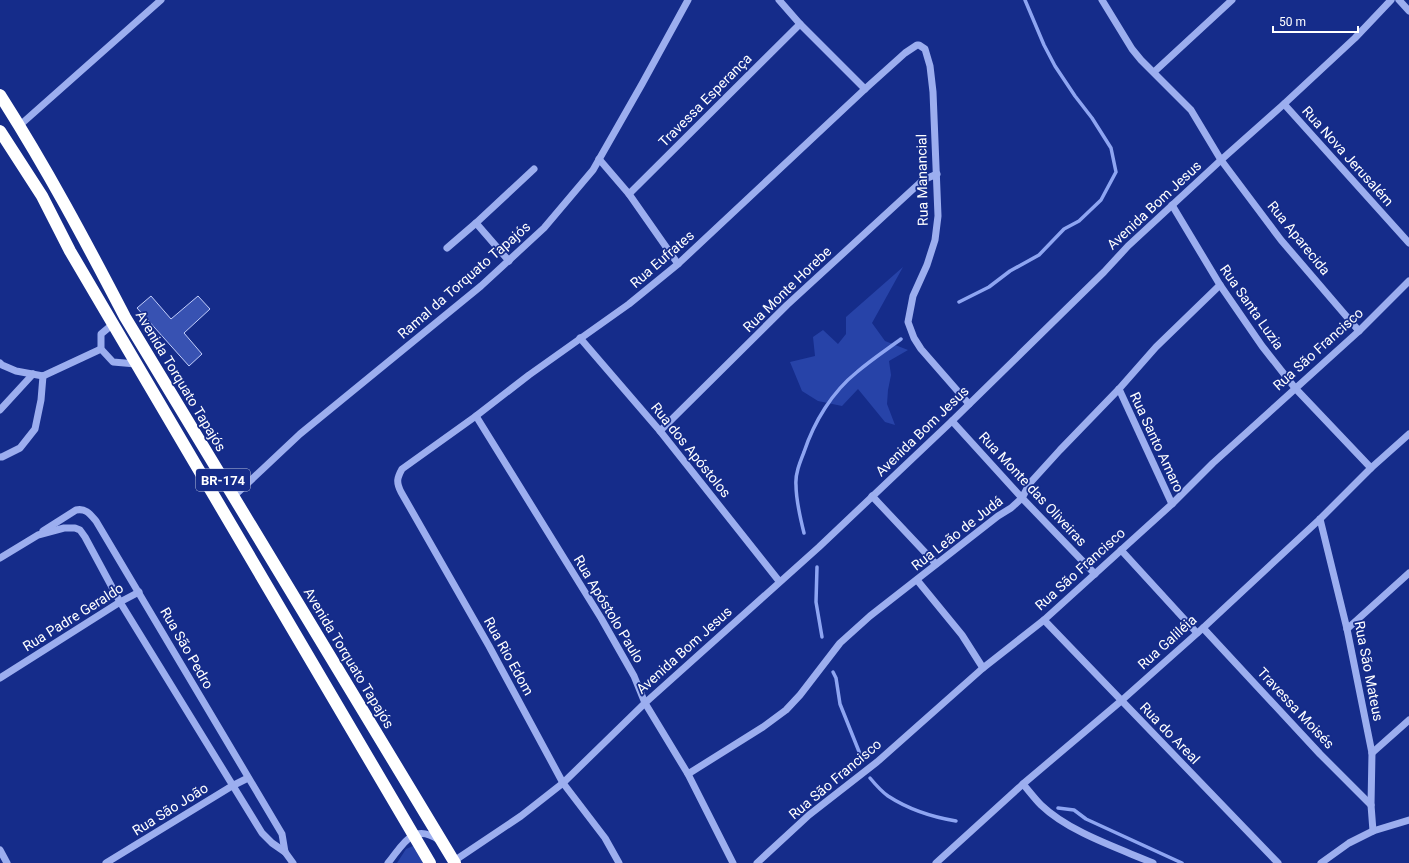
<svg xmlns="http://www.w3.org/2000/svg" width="1409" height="863" font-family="Roboto,sans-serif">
	<rect width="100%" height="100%" fill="#152c8a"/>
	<g fill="#2743a8">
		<path d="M 903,267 L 872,323 L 885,341 L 908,350 L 889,361 L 891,375 L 888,390 L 887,404 L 895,425 L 885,422 L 858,389 L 842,406 L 818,401 L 802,391 L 790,362 L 815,356 L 813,337 L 823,330 L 838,344 L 846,334 L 846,317 Z"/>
		<path d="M 413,846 L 423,863 L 397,863 L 406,849 Z"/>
	</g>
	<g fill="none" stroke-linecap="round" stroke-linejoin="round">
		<g stroke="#8ea5f2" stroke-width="3.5">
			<path d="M 959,302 L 989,287 L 1010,271 L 1039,255 L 1064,229 L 1079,221 L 1101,200 L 1116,172 L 1111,148 L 1092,118 L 1075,96 L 1055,66 L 1044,45 L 1025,0"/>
			<path d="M 804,533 C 800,517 796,501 796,485 C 795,474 800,462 804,452 C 814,422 832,392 857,372 C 871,360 886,350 901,339"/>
			<path d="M 817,567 L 816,602 L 822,637"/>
			<path d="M 833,672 L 836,678 L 840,704 L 862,759"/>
			<path d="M 870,778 C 875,784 881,791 888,796 C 908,809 932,817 956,821"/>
			<path d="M 1058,808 L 1074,810 L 1086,819 L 1182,863"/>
		</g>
	</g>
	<path fill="#3852b2" stroke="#c2cefb" d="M 151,296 L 171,319 L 198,296 L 210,309 L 184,333 L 202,354 L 189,366 L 137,308 Z"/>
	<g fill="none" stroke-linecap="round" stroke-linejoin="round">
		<g stroke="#9caeef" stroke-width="7">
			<path d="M 779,0 L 800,24 L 865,89"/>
			<path d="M 1102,0 L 1132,49 L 1141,60 L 1191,110 L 1221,160 L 1281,240 L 1359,331"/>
			<path d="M 1399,0 L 1409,11"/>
			<path d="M 1154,72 L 1232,0"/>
			<path d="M 1284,104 L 1409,243"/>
			<path d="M 19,126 L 161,0"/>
			<path d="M 599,159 L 629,194 L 678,264"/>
			<path d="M 629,194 L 800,24"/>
			<path d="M 1172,205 L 1220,285 L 1262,346 L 1295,388 L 1371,468"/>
			<path d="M 476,223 L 509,261"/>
			<path d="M 447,248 L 476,223 L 534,169"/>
			<path d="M 113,324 L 101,334 L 101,349 L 113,362 L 136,364"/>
			<path d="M 580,338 L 660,431 L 779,581"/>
			<path d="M 0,363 L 2,365 L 16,371 L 43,376 L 101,349"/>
			<path d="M 1119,389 L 1172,504"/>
			<path d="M 0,410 L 33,374"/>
			<path d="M 476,416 L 601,618 L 634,676 L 645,703 L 688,774 L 733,863"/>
			<path d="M 952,421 L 1022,498 L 1095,574"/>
			<path d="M 660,431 L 787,305 L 923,180 L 937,174"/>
			<path d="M 0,457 L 2,457 L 20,448 L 35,429 L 41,400 L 43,376"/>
			<path d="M 872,496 L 936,564"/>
			<path d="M 233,497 L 300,434 L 481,286 L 544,228 L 593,170 L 642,84 L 688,0"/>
			<path d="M 1320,519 L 1347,629 L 1372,753 L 1371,805 L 1373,831"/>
			<path d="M 43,531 L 76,510 C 86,508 90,514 96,521 L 282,834 L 285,852 L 293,863"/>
			<path d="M 1121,550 L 1197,633"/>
			<path d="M 0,558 L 38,535 L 64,528 L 75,528 L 80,530 L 85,537 L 120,602 L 262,833 L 272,843 L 285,852"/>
			<path d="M 917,580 L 962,635 L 983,668"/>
			<path d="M 1044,620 L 1278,863"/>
			<path d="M 1203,628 L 1320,754 L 1371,805"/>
			<path d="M 1347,629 L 1409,573"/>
			<path d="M 0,678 L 120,602 L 139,592"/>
			<path d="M 1372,753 L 1409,720"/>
			<path d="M 688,774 L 763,727 L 786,710 L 800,695 L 840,643 L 870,616 L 998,516 L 1011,508 L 1022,498 L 1030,483 L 1060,450 L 1119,389 L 1156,347 L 1220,285"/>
			<path d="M 1023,784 C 1029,791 1035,799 1041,805 C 1069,832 1118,848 1153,863"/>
			<path d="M 0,850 L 7,863"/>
			<path d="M 454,861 L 521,816 L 563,783 L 645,703 L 819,547 L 952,421 L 1104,272 L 1128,246 L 1221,160 L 1284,104 L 1355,38 L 1391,0"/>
			<path d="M 106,863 L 232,786 L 248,778"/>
			<path d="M 388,863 C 403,845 412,822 439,840"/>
			<path d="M 619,863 L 605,838 L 563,783 L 489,646 L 401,492 C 396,482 397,478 402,469 L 476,416 L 529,375 L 629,304 L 678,264 L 865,89 L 905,53 L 917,45 L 919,45 L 925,49 L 930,66 L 933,92 L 938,216 L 935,240 L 927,265 L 913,296 L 908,322 L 914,338 L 921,349 L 969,404"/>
			<path d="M 757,863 L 809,815 L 877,762 L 983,668 L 1044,620 L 1172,504 L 1213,463 L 1359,331 L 1409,281"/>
			<path d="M 936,863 L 1023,784 L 1121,701 L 1203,628 L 1320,519 L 1371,468 L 1409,434"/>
			<path d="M 1321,863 L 1349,843 L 1373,831 L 1409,820"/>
		</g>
		<g stroke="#fff" stroke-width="12">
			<path d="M 0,95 C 46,167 86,242 125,317 L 455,863"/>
			<path d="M 0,131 L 42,196 L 70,251 L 430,863"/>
		</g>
	</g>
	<g text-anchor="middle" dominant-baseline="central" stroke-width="3.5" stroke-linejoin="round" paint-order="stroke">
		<rect fill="#152c8a" stroke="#b9c0dc" stroke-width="1" x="196" y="469" width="54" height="22" rx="3"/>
		<g font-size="13" font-weight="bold" fill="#fff">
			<text x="223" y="480">BR-174</text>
		</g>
		<g font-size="14" fill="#fff" stroke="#152c8a">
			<text transform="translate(705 100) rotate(-45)">Travessa Esperança</text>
			<text transform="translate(1348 156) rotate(48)">Rua Nova Jerusalém</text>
			<text transform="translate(922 180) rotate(-91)">Rua Manancial</text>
			<text transform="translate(1154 205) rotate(-43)">Avenida Bom Jesus</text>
			<text transform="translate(1299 238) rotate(51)">Rua Aparecida</text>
			<text transform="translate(662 259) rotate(-41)">Rua Eufrates</text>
			<text transform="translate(464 280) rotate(-41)">Ramal da Torquato Tapajós</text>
			<text transform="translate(787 289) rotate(-44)">Rua Monte Horebe</text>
			<text transform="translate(1252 307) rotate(55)">Rua Santa Luzia</text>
			<text transform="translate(1318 349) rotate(-42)">Rua São Francisco</text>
			<text transform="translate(181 381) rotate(59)">Avenida Torquato Tapajós</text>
			<text transform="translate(922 431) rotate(-44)">Avenida Bom Jesus</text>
			<text transform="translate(1157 442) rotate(65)">Rua Santo Amaro</text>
			<text transform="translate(691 450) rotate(51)">Rua dos Apóstolos</text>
			<text transform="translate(1033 489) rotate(47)">Rua Monte das Oliveiras</text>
			<text transform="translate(957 533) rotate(-38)">Rua Leão de Judá</text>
			<text transform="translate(1080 569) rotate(-42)">Rua São Francisco</text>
			<text transform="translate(609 609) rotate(59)">Rua Apóstolo Paulo</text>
			<text transform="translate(73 617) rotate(-32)">Rua Padre Geraldo</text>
			<text transform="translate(1167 642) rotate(-42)">Rua Galiléia</text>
			<text transform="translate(187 648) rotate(60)">Rua São Pedro</text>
			<text transform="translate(684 650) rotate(-42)">Avenida Bom Jesus</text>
			<text transform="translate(509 656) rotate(61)">Rua Rio Edom</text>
			<text transform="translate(349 658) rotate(59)">Avenida Torquato Tapajós</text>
			<text transform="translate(1369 671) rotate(79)">Rua São Mateus</text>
			<text transform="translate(1296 708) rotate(47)">Travessa Moisés</text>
			<text transform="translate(1170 733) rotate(46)">Rua do Areal</text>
			<text transform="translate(835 779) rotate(-40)">Rua São Francisco</text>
			<text transform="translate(170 809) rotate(-32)">Rua São João</text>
		</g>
	</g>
	<path d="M1273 26v6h85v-6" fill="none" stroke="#ffffff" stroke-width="2"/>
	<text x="1279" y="26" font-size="12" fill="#ffffff" stroke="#152c8a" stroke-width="3" paint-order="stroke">50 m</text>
</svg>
